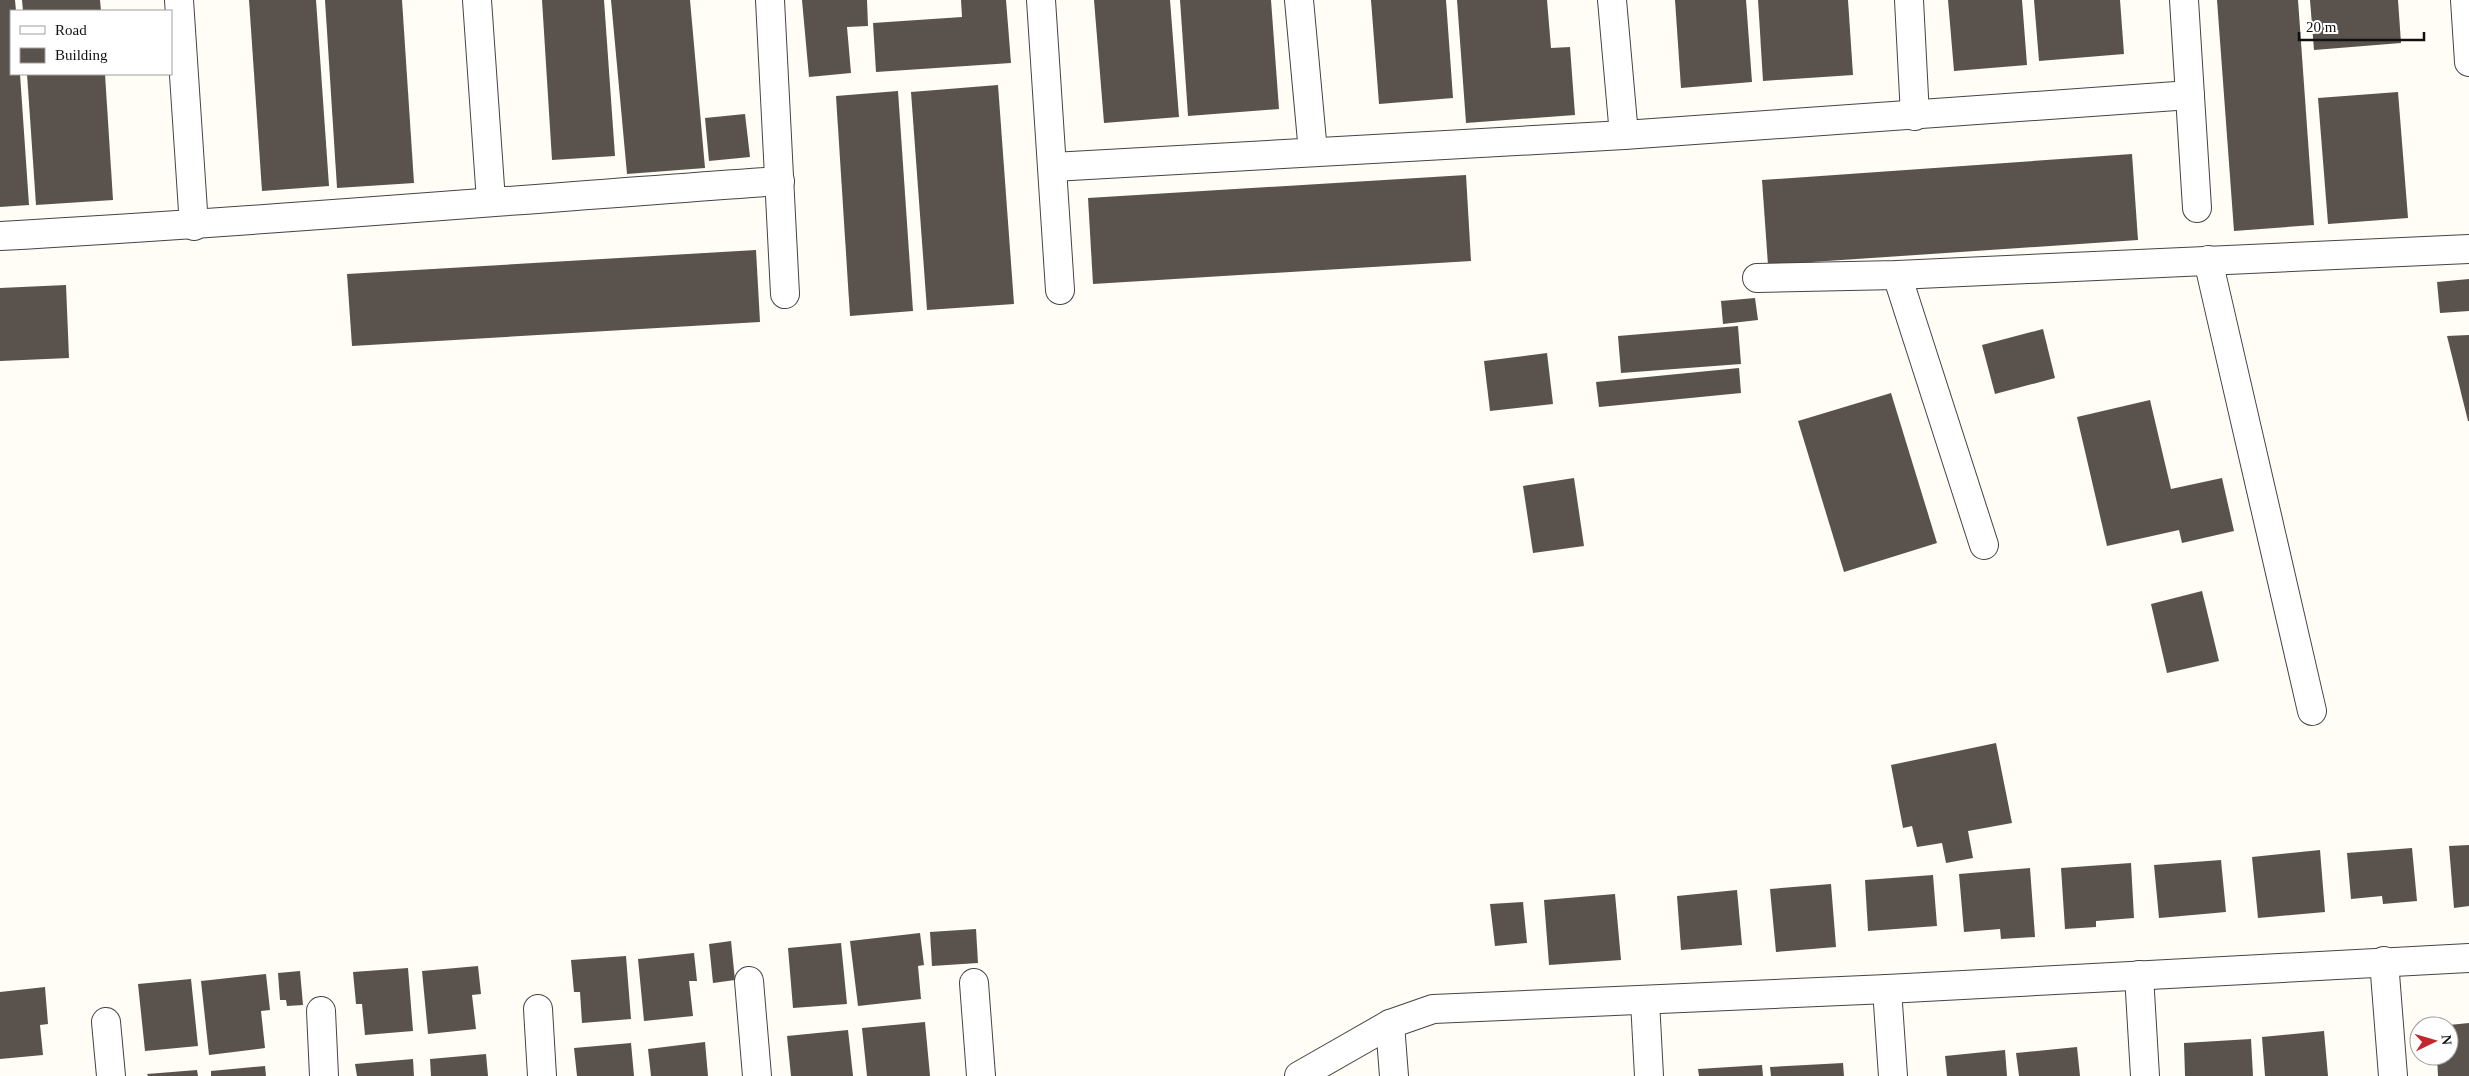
<svg xmlns="http://www.w3.org/2000/svg" width="2469" height="1076" font-family="'Times New Roman',serif">
	<rect width="100%" height="100%" fill="#fffdf5"/>
	<g fill="#5a524d">
		<path d="M 0,0 L 15,0 L 16,11 L 11,11 L 11,74 L 20,74 L 29,205 L 0,207 Z"/>
		<path d="M 22,0 L 100,0 L 101,11 L 23,11 Z"/>
		<path d="M 249,0 L 316,0 L 329,186 L 262,191 Z"/>
		<path d="M 325,0 L 402,0 L 414,183 L 337,188 Z"/>
		<path d="M 542,0 L 604,0 L 615,156 L 552,160 Z"/>
		<path d="M 611,0 L 690,0 L 705,168 L 627,174 Z"/>
		<path d="M 802,0 L 867,0 L 868,26 L 847,27 L 851,73 L 809,77 Z"/>
		<path d="M 961,0 L 1006,0 L 1011,63 L 876,72 L 873,23 L 962,17 Z"/>
		<path d="M 1094,0 L 1170,0 L 1179,117 L 1104,123 Z"/>
		<path d="M 1180,0 L 1271,0 L 1279,109 L 1188,116 Z"/>
		<path d="M 1371,0 L 1446,0 L 1453,98 L 1379,104 Z"/>
		<path d="M 1457,0 L 1547,0 L 1551,48 L 1570,47 L 1575,115 L 1466,123 Z"/>
		<path d="M 1675,0 L 1746,0 L 1752,82 L 1681,88 Z"/>
		<path d="M 1758,0 L 1848,0 L 1853,75 L 1763,81 Z"/>
		<path d="M 1948,0 L 2022,0 L 2027,65 L 1954,71 Z"/>
		<path d="M 2034,0 L 2120,0 L 2124,54 L 2039,61 Z"/>
		<path d="M 2217,0 L 2298,0 L 2314,225 L 2234,231 Z"/>
		<path d="M 2310,0 L 2398,0 L 2401,43 L 2314,50 Z"/>
		<path d="M 27,74 L 105,74 L 113,200 L 36,205 Z"/>
		<path d="M 998,85 L 1014,304 L 927,310 L 911,92 Z"/>
		<path d="M 898,91 L 913,311 L 850,316 L 836,96 Z"/>
		<path d="M 2398,92 L 2408,218 L 2328,224 L 2318,98 Z"/>
		<path d="M 745,114 L 750,157 L 709,161 L 705,118 Z"/>
		<path d="M 2132,154 L 2138,240 L 1768,265 L 1762,180 Z"/>
		<path d="M 1466,175 L 1471,261 L 1093,284 L 1088,198 Z"/>
		<path d="M 756,250 L 760,322 L 352,346 L 347,274 Z"/>
		<path d="M 2469,279 L 2469,311 L 2440,313 L 2437,282 Z"/>
		<path d="M 66,285 L 69,358 L 0,361 L 0,288 Z"/>
		<path d="M 1755,298 L 1758,320 L 1723,324 L 1721,301 Z"/>
		<path d="M 1738,326 L 1741,364 L 1621,373 L 1618,336 Z"/>
		<path d="M 2043,329 L 2055,378 L 1995,394 L 1982,345 Z"/>
		<path d="M 2469,335 L 2469,421 L 2468,421 L 2447,336 Z"/>
		<path d="M 1547,353 L 1553,404 L 1490,411 L 1484,361 Z"/>
		<path d="M 1739,368 L 1741,393 L 1599,407 L 1596,382 Z"/>
		<path d="M 1891,393 L 1937,543 L 1844,572 L 1798,421 Z"/>
		<path d="M 2150,400 L 2171,489 L 2222,478 L 2234,531 L 2182,543 L 2179,530 L 2107,546 L 2077,417 Z"/>
		<path d="M 1574,478 L 1584,546 L 1533,553 L 1523,486 Z"/>
		<path d="M 2202,591 L 2219,661 L 2167,673 L 2151,604 Z"/>
		<path d="M 1996,743 L 2012,823 L 1968,831 L 1973,858 L 1946,863 L 1942,843 L 1917,847 L 1912,826 L 1903,828 L 1891,765 Z"/>
		<path d="M 2469,845 L 2469,906 L 2454,908 L 2449,846 Z"/>
		<path d="M 2412,848 L 2417,901 L 2383,904 L 2382,896 L 2351,899 L 2347,853 Z"/>
		<path d="M 2320,850 L 2325,912 L 2258,918 L 2252,857 Z"/>
		<path d="M 2221,860 L 2226,912 L 2159,918 L 2154,865 Z"/>
		<path d="M 2131,863 L 2134,918 L 2096,921 L 2096,927 L 2065,929 L 2061,868 Z"/>
		<path d="M 2030,868 L 2035,937 L 2001,939 L 2000,929 L 1964,932 L 1959,874 Z"/>
		<path d="M 1933,875 L 1937,926 L 1868,931 L 1865,880 Z"/>
		<path d="M 1831,884 L 1836,947 L 1776,952 L 1770,889 Z"/>
		<path d="M 1737,890 L 1742,945 L 1681,950 L 1677,896 Z"/>
		<path d="M 1615,894 L 1621,960 L 1549,965 L 1544,900 Z"/>
		<path d="M 1523,902 L 1527,943 L 1495,946 L 1490,904 Z"/>
		<path d="M 976,929 L 978,963 L 932,966 L 930,932 Z"/>
		<path d="M 920,933 L 924,965 L 918,966 L 921,999 L 858,1006 L 850,941 Z"/>
		<path d="M 731,941 L 735,980 L 713,983 L 709,944 Z"/>
		<path d="M 841,943 L 847,1004 L 793,1008 L 788,948 Z"/>
		<path d="M 694,953 L 697,981 L 689,981 L 693,1016 L 644,1021 L 638,959 Z"/>
		<path d="M 626,956 L 631,1019 L 582,1023 L 580,992 L 574,992 L 571,960 Z"/>
		<path d="M 478,966 L 481,994 L 472,995 L 476,1029 L 428,1034 L 422,971 Z"/>
		<path d="M 408,968 L 413,1031 L 365,1035 L 362,1004 L 356,1004 L 353,972 Z"/>
		<path d="M 300,971 L 303,1005 L 287,1006 L 286,1000 L 280,1000 L 278,973 Z"/>
		<path d="M 266,974 L 270,1010 L 261,1011 L 265,1048 L 209,1055 L 201,981 Z"/>
		<path d="M 191,979 L 198,1046 L 145,1051 L 138,984 Z"/>
		<path d="M 45,987 L 48,1024 L 40,1025 L 43,1055 L 0,1059 L 0,992 Z"/>
		<path d="M 925,1022 L 930,1076 L 867,1076 L 862,1028 Z"/>
		<path d="M 2469,1023 L 2469,1076 L 2438,1076 L 2437,1056 L 2449,1056 L 2449,1025 Z"/>
		<path d="M 848,1030 L 853,1076 L 791,1076 L 787,1036 Z"/>
		<path d="M 2324,1031 L 2328,1076 L 2265,1076 L 2262,1037 Z"/>
		<path d="M 2251,1039 L 2253,1076 L 2185,1076 L 2184,1043 Z"/>
		<path d="M 705,1042 L 708,1076 L 651,1076 L 648,1049 Z"/>
		<path d="M 631,1043 L 634,1076 L 577,1076 L 574,1048 Z"/>
		<path d="M 2077,1047 L 2080,1076 L 2019,1076 L 2016,1053 Z"/>
		<path d="M 2005,1050 L 2007,1076 L 1947,1076 L 1945,1056 Z"/>
		<path d="M 486,1054 L 488,1076 L 431,1076 L 430,1059 Z"/>
		<path d="M 413,1059 L 414,1076 L 357,1076 L 355,1064 Z"/>
		<path d="M 1843,1063 L 1844,1076 L 1771,1076 L 1770,1067 Z"/>
		<path d="M 1762,1065 L 1763,1076 L 1699,1076 L 1698,1069 Z"/>
		<path d="M 265,1066 L 266,1076 L 211,1076 L 211,1071 Z"/>
		<path d="M 197,1070 L 198,1076 L 148,1076 L 147,1074 Z"/>
	</g>
	<g fill="none" stroke-linecap="round" stroke-linejoin="round">
		<g stroke="#444" stroke-width="30">
			<g id="minor">
				<path d="M 179,0 L 194,226"/>
				<path d="M 477,0 L 491,201"/>
				<path d="M 770,0 L 785,294"/>
				<path d="M 1041,0 L 1060,290"/>
				<path d="M 1299,0 L 1313,152"/>
				<path d="M 1612,0 L 1624,135"/>
				<path d="M 1909,0 L 1915,116"/>
				<path d="M 2184,0 L 2197,208"/>
				<path d="M 2465,0 L 2469,62"/>
				<path d="M 1053,167 L 1624,135 L 2190,95"/>
				<path d="M 0,236 C 260,222 520,199 780,181"/>
				<path d="M 2208,260 L 2312,711"/>
				<path d="M 1897,275 L 1984,545"/>
				<path d="M 1757,278 L 1897,275 L 2469,249"/>
				<path d="M 2384,961 L 2393,1076"/>
				<path d="M 2139,975 L 2145,1076"/>
				<path d="M 749,981 L 757,1076"/>
				<path d="M 974,983 L 981,1076"/>
				<path d="M 1887,989 L 1893,1076"/>
				<path d="M 1645,1001 L 1649,1076"/>
				<path d="M 538,1009 L 542,1076"/>
				<path d="M 321,1011 L 324,1076"/>
				<path d="M 106,1022 L 111,1076"/>
				<path d="M 1390,1024 L 1394,1076"/>
				<path d="M 1299,1076 L 1390,1024 L 1433,1009 L 1887,989 L 2469,958"/>
			</g>
		</g>
		<use href="#minor" stroke="#fff" stroke-width="28"/>
	</g>
	<rect x="10" y="10" width="162" height="65" fill="#ffffff" stroke="#a0a0a0"/>
	<rect x="20" y="26" width="25" height="8" fill="#ffffff" stroke="#a0a0a0"/>
	<text x="55" y="35" font-size="15" fill="#111111">Road</text>
	<rect x="20" y="48" width="25" height="15" fill="#5a524d" stroke="#a0a0a0"/>
	<text x="55" y="60" font-size="15" fill="#111111">Building</text>
	<g transform="translate(2434 1041) rotate(85)"><circle r="24" fill="#ffffff" stroke="#a0a0a0"/>
	<path d="M0-4L9 19L0 12L-9 19Z" fill="#c4262e"/>
	<text y="-8" font-size="14" font-weight="bold" text-anchor="middle" fill="#111111">N</text>
	</g>
	<path d="M2299 32v8h125v-8" fill="none" stroke="#111111" stroke-width="2.5"/>
	<text x="2306" y="32" font-size="15" fill="#111111" stroke="#ffffff" stroke-width="4" paint-order="stroke">20 m</text>
</svg>
